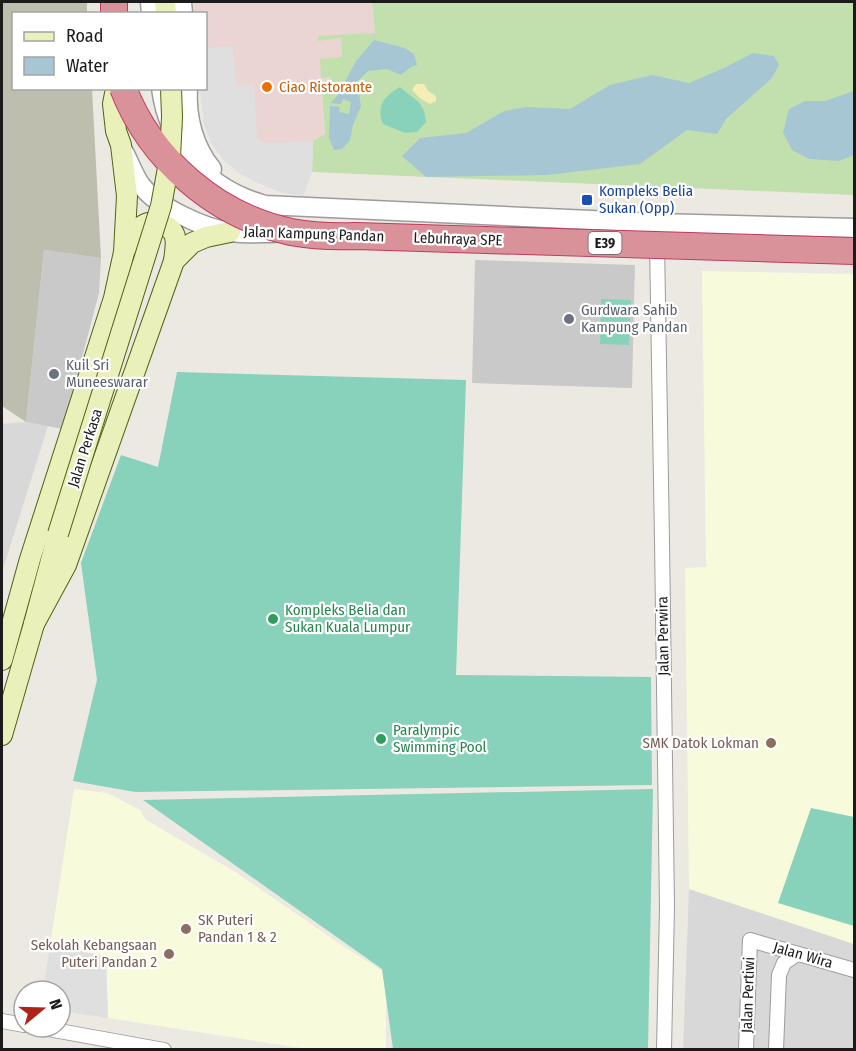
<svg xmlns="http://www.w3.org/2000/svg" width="856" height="1051" font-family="'Fira Sans Condensed',sans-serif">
	<rect width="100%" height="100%" fill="#ebe9e2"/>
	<g fill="#d9d8d8">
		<path d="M 26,422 L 48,426 L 2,572 L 2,424 Z"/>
		<path d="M 689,889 L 854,944 L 854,1049 L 683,1050 Z"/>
	</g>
	<path fill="#ead5d2" d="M 193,2 L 372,2 L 375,33 L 319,41 L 341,38 L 342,57 L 330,77 L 331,86 L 327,90 L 322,92 L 325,134 L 313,141 L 312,172 L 303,196 L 281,192 L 263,185 L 239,173 L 223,159 L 211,143 L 204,123 L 200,89 L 206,88 L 206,14 L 193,13 Z"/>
	<g fill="#f8fadc">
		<path d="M 702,271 L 854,274 L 854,944 L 689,889 L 685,568 L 706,567 Z"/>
		<path d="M 74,789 L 107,793 L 140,810 L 146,820 L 234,871 L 346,948 L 386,973 L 386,1049 L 308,1049 L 108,1018 L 106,956 L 50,946 Z"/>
	</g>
	<g fill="#c9c9c9">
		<path d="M 44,250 L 101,258 L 99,293 L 63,429 L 26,422 Z"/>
		<path d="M 475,260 L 635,265 L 632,388 L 472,383 Z"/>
	</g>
	<path fill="#bdbeae" d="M 2,2 L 87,2 L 87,13 L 14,14 L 14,88 L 92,89 L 101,258 L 44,250 L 26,422 L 2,406 Z"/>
	<path fill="#c2e0ad" d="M 372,2 L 854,2 L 854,195 L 312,172 L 313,141 L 325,134 L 322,91 L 327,90 L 331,86 L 330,77 L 321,78 L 320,59 L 342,57 L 341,38 L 318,41 L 318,36 L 375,33 Z"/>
	<path fill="#f5edb6" d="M 416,84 L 424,84 L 428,91 L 436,96 L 436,101 L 430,104 L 421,99 L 412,90 Z"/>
	<g fill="#88d1ba">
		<path d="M 400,87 C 415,101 424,100 426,122 L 417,132 L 405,133 L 383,124 C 376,106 384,96 400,87 Z"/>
		<path d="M 601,299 L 631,300 L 629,345 L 600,344 Z"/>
		<path d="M 177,372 L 466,380 L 456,675 L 651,677 L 652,785 L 135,792 L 73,781 L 97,680 L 81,563 L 121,455 L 158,467 Z"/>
		<path d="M 653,789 L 648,1050 L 393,1049 L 382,969 L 143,800 Z"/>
		<path d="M 811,808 L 854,817 L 854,926 L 778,903 Z"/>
	</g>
	<g fill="#dfdfdf">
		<path d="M 233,46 L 236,85 L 254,84 L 257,138 L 265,143 L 270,143 L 313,141 L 312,172 L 303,196 L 281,192 L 263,185 L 239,173 L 223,159 L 211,143 L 204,123 L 200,89 L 206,88 L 206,48 Z"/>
		<path d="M 50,946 L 106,956 L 108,1018 L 60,1011 L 60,991 L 43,991 Z"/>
	</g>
	<g fill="#a7c6d4">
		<path d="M 374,40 L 405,48 L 414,54 L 417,65 L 411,67 L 401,75 L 387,69 L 368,71 L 357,82 L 361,106 L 353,125 L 350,140 L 342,149 L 334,150 L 329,138 L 330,106 L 340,107 L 339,112 L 349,114 L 351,102 L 343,99 L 341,104 L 331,103 L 337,96 L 356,61 Z"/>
		<path d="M 753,53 L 774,56 L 779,65 L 772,78 L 726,119 L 717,134 L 687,130 L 640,164 L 548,175 L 426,177 L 402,156 L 420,138 L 466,133 L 504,111 L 526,107 L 570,109 L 610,85 L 652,75 L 689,83 L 724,68 Z"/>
		<path d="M 854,91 L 854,155 L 839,161 L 809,159 L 792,150 L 783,132 L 789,109 L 805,101 L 825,101 Z"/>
	</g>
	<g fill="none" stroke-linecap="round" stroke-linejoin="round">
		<g stroke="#9c9c9c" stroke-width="16">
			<g id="minor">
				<path d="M 657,242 L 662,541 L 667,907 L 664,1050"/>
				<path d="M 2,1021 L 24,1025"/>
				<path d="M 37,1027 L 164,1050"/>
				<path d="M 746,1050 L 750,940 L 854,970"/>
				<path d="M 776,1050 L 779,975 L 784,963 L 797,954"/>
			</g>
		</g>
		<g stroke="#9c9c9c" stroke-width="21">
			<g id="tertiary">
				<path d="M 150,2 L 151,14"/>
				<path d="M 182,2 L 183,14"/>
				<path d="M 161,88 C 169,148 208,189 265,205 L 657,223 L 854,228"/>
				<path d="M 188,88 C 186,117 194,147 212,169"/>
				<path d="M 124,152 C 130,163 134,176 141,185 C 157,207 205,229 231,232 C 245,234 259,233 273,233"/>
			</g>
		</g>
		<g stroke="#536212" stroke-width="22">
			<g id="secondary">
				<path d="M 165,2 L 166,14"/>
				<path d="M 125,250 C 130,242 135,231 142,226 C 149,221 153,222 161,224 C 180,230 176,244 174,261"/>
				<path d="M 34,624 L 66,565 L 174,261 L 192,243 L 206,237 L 230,232"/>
				<path d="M 2,660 L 30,559 L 114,298 L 124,252 L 127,196 L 121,145 L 116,131 L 113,104 L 116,88"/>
				<path d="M 2,735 L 34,624 L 58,534"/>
			</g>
		</g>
		<g stroke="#bf395d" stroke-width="28">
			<path id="motorway" d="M 114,2 L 114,14"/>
		</g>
		<use href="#minor" stroke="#fff" stroke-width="14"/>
		<use href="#tertiary" stroke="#fff" stroke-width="18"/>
		<use href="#secondary" stroke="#e9f0ba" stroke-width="20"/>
		<use href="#motorway" stroke="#da929a" stroke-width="26"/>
		<g stroke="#536212" stroke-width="22" stroke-linecap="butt">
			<path id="secondary-bridge" d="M 58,534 L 161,206 L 170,157 L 172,117 L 171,88"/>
		</g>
		<g stroke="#bf395d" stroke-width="28" stroke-linecap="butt">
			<path id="motorway-bridge" d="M 123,88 C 151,160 216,216 291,232 C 313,236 334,237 356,236 L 854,251"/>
		</g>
		<use href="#secondary-bridge" stroke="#e9f0ba" stroke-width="20"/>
		<use href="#motorway-bridge" stroke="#da929a" stroke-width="26"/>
	</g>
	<circle fill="#e8710a" stroke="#fff" stroke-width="2" cx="267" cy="87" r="6"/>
	<rect fill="#1a4fb4" stroke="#fff" stroke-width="2" x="581" y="194" width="12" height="12" rx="3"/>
	<g fill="#6b7280" stroke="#fff" stroke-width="2">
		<circle cx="569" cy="319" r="6"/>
		<circle cx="54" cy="374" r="6"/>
	</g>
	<g fill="#2e9e5b" stroke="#fff" stroke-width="2">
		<circle cx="273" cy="619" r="6"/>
		<circle cx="381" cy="739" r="6"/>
	</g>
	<g fill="#8d6e63" stroke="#fff" stroke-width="2">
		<circle cx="771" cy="743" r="6"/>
		<circle cx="186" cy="929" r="6"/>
		<circle cx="169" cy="954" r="6"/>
	</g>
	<g text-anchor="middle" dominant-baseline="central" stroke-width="4.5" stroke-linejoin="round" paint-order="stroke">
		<rect fill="#fff" stroke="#5f5f5f" stroke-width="1.5" x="588.5" y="232" width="33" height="22" rx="4.5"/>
		<g font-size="14" font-weight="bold" fill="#1b1b1b">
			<text x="605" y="243">E39</text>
		</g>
		<g font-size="15" fill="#c56008" stroke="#fff" text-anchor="start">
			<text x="279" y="87">Ciao Ristorante</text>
		</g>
		<g font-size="15" fill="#164399" stroke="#fff" text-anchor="start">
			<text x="599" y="191">Kompleks Belia<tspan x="599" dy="17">Sukan (Opp)</tspan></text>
		</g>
		<g font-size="15" fill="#1b1b1b" stroke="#fff">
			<text transform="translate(314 234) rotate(2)">Jalan Kampung Pandan</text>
			<text transform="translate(458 239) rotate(2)">Lebuhraya SPE</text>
			<text transform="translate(85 448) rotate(-72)">Jalan Perkasa</text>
			<text transform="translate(663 636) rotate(-91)">Jalan Perwira</text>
			<text transform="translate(803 955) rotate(16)">Jalan Wira</text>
			<text transform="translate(748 995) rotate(-88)">Jalan Pertiwi</text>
		</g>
		<g font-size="15" fill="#5b616d" stroke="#fff" text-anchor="start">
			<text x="581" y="310">Gurdwara Sahib<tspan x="581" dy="17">Kampung Pandan</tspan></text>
			<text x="66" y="365">Kuil Sri<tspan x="66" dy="17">Muneeswarar</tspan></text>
		</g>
		<g font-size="15" fill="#27864d" stroke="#fff" text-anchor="start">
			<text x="285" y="610">Kompleks Belia dan<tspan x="285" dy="17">Sukan Kuala Lumpur</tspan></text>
			<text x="393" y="730">Paralympic<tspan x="393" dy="17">Swimming Pool</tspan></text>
		</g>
		<g font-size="15" fill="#785e54" stroke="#fff" text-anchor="end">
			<text x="759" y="743">SMK Datok Lokman</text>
			<text x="198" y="920" text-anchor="start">SK Puteri<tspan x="198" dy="17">Pandan 1 &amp; 2</tspan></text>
			<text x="157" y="945">Sekolah Kebangsaan<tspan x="157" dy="17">Puteri Pandan 2</tspan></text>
		</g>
	</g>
	<rect width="856" height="1051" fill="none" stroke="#1b1b1b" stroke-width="6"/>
	<rect x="12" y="12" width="195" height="78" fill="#ffffff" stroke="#a4a4a4" stroke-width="1.5"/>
	<rect x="24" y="32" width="30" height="9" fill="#e9f0ba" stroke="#a4a4a4" stroke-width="1.5"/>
	<text x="66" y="42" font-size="18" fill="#1b1b1b">Road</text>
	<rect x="24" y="57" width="30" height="18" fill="#a7c6d4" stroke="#a4a4a4" stroke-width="1.5"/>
	<text x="66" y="72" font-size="18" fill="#1b1b1b">Water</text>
	<g transform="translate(42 1009) rotate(71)"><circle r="28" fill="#ffffff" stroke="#a4a4a4" stroke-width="1.5"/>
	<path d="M0-4.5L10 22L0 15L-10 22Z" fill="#ad2318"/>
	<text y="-9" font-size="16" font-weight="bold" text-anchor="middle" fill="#1b1b1b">N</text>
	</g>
</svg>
